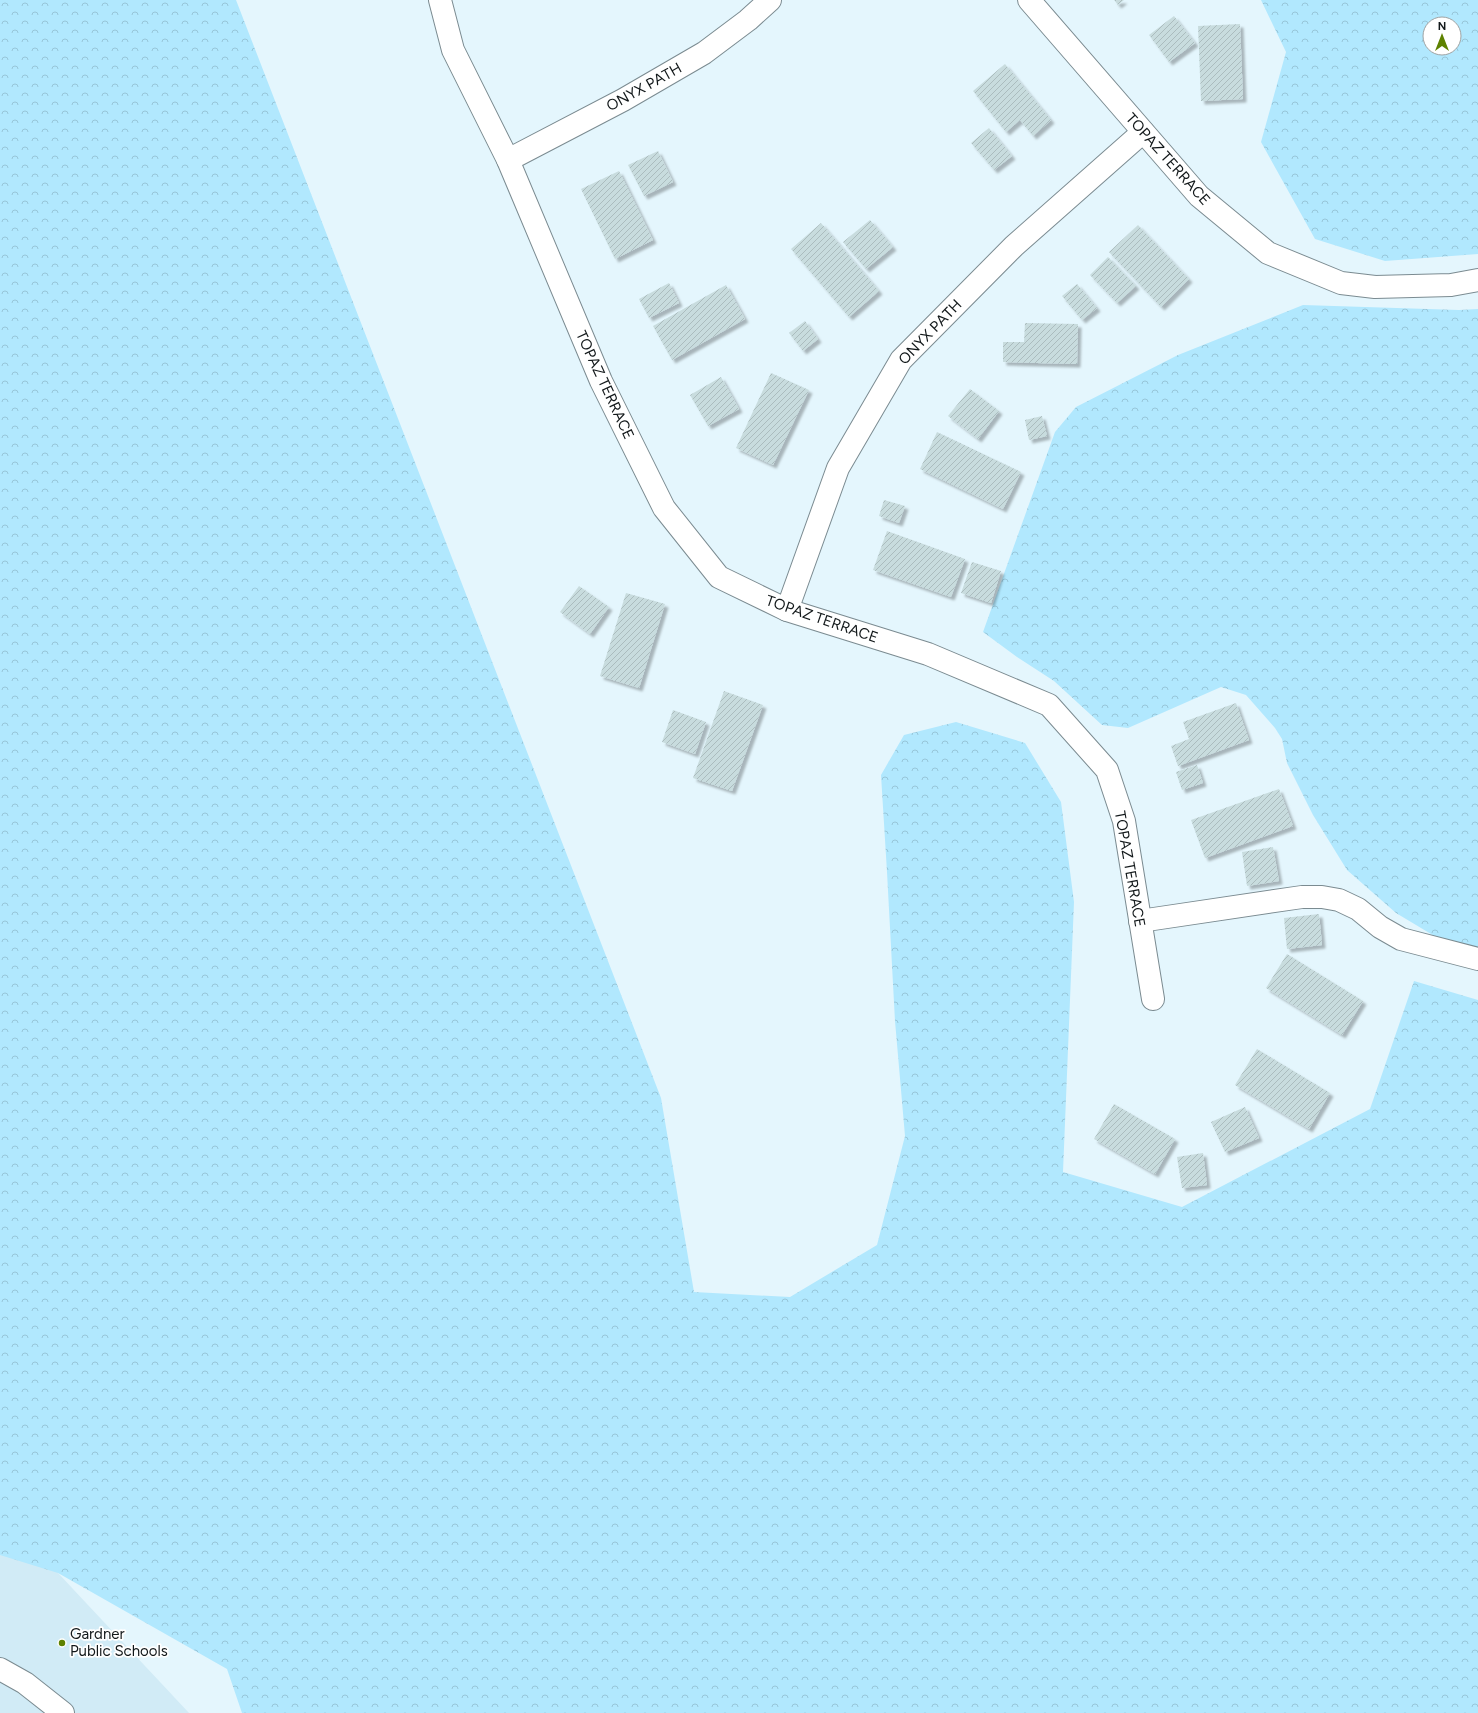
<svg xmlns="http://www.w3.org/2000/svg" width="1478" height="1713" font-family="Figtree,sans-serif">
	<defs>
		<pattern id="forest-crowns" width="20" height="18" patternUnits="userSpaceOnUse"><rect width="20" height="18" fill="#b1e8fe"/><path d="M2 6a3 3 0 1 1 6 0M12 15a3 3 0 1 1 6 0" fill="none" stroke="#97c6d9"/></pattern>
		<pattern id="building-hatch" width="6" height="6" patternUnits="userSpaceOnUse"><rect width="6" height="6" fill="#c8dcde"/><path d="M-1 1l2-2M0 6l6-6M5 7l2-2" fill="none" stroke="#abbcbe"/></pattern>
		<filter id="shadow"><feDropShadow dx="3.5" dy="3.5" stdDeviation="1" flood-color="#0004"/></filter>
	</defs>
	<rect width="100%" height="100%" fill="#e4f6fd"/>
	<path fill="#d1ebf6" d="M 0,1512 L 58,1573 L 189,1713 L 0,1713 Z"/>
	<g fill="url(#forest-crowns)" fill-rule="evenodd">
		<path d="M 0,0 L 236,0 L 661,1098 L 694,1292 L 790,1297 L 877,1245 L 905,1136 L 895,1021 L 887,872 L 881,775 L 904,735 L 956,722 L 1025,743 L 1061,802 L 1074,902 L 1063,1172 L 1182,1207 L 1370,1109 L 1414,981 L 1478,1000 L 1478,1713 L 242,1713 L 227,1669 L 58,1573 L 0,1555 Z"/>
		<path d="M 1261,0 L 1478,0 L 1478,254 L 1385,261 L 1315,239 L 1261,142 L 1286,52 ZM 1430,24 L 1454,24 L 1454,48 L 1430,48 Z"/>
		<path d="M 1303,305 L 1459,310 L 1478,309 L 1478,949 L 1441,940 L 1396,913 L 1347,870 L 1313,815 L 1287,763 L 1282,739 L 1275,728 L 1246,695 L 1221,687 L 1128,728 L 1102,725 L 1054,681 L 1017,657 L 983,632 L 1055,432 L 1076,407 L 1178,355 Z"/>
	</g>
	<g fill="url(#building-hatch)" filter="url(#shadow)">
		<path d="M 1114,0 L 1124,0 L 1118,5 Z"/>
		<path d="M 1174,16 L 1195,43 L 1169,62 L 1149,35 Z"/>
		<path d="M 1240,24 L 1243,99 L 1201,101 L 1198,26 Z"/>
		<path d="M 1005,64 L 1051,120 L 1033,136 L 1020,120 L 1006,132 L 973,91 Z"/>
		<path d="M 989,128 L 1012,156 L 994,170 L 971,143 Z"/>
		<path d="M 658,151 L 673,182 L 644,196 L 628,165 Z"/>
		<path d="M 619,171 L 653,240 L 615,259 L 581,189 Z"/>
		<path d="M 870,220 L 893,247 L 866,269 L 843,242 Z"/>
		<path d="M 821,223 L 879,291 L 849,317 L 791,249 Z"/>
		<path d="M 1138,225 L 1189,279 L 1161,307 L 1109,252 Z"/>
		<path d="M 1108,257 L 1136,286 L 1117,303 L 1090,275 Z"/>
		<path d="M 669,283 L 679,303 L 649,318 L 639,299 Z"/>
		<path d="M 1077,284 L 1097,308 L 1082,320 L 1062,296 Z"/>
		<path d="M 726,285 L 745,319 L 672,360 L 653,326 Z"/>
		<path d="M 805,321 L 818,339 L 803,351 L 789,333 Z"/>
		<path d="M 1025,323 L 1078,324 L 1077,364 L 1003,362 L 1003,342 L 1024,342 Z"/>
		<path d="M 771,373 L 809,390 L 773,465 L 736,448 Z"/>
		<path d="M 721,377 L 739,409 L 708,426 L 690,395 Z"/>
		<path d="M 970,389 L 999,411 L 978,439 L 948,416 Z"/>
		<path d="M 1042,416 L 1047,436 L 1029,440 L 1025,420 Z"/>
		<path d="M 937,432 L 1021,472 L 1003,509 L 920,469 Z"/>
		<path d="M 884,500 L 905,506 L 899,523 L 879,516 Z"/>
		<path d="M 887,531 L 965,559 L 951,597 L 873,570 Z"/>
		<path d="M 972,562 L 1001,571 L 991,603 L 961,593 Z"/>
		<path d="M 579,586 L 609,607 L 590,634 L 560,612 Z"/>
		<path d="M 626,593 L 665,604 L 639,688 L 600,676 Z"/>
		<path d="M 724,691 L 763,705 L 732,791 L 693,778 Z"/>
		<path d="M 1236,703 L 1249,740 L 1178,766 L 1171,746 L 1189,739 L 1183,722 Z"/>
		<path d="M 673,710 L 706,722 L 695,754 L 662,742 Z"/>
		<path d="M 1197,765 L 1203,783 L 1182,790 L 1176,772 Z"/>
		<path d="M 1279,789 L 1293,826 L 1205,858 L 1191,820 Z"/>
		<path d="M 1273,847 L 1279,881 L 1247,886 L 1242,852 Z"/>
		<path d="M 1319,914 L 1322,945 L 1287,949 L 1284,918 Z"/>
		<path d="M 1287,954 L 1363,1001 L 1342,1035 L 1266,988 Z"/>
		<path d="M 1257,1049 L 1330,1093 L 1309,1129 L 1235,1085 Z"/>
		<path d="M 1114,1104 L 1175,1139 L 1155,1174 L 1094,1139 Z"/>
		<path d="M 1245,1107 L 1259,1138 L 1225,1152 L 1211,1122 Z"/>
		<path d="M 1203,1153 L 1207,1185 L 1182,1188 L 1177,1157 Z"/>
	</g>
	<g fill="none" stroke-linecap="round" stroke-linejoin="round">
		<g stroke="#7b8b91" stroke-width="24">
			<g id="minor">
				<path d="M 440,0 L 453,50 L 508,160 L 601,381 L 664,508 L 719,577 L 787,610 L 928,654 L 1049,705 L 1107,770 L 1124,821 L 1153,999"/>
				<path d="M 1029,0 L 1199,196 L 1268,253 L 1341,283 L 1375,287 L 1451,285 L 1478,280"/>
				<path d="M 508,160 L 623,100 L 704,53 L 748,20 L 770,0"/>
				<path d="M 787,610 L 838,468 L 901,360 L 1014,246 L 1143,132"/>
				<path d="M 1140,921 L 1302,897 L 1322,897 L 1339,900 L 1358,909 L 1380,927 L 1401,939 L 1478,959"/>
				<path d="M 0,1669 L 25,1683 L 63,1713"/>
			</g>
		</g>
		<use href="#minor" stroke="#fff" stroke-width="22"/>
	</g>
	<circle fill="#5e8200" stroke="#fff" stroke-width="1.5" cx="62" cy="1643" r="4"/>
	<g text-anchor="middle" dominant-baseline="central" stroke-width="3.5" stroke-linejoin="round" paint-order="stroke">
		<g font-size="15" fill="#12181a" stroke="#fff">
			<text transform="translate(644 87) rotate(-29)">ONYX PATH</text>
			<text transform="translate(1168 159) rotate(48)">TOPAZ TERRACE</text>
			<text transform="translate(930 332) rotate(-46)">ONYX PATH</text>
			<text transform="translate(605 385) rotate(65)">TOPAZ TERRACE</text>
			<text transform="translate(822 619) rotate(19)">TOPAZ TERRACE</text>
			<text transform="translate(1130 869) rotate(80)">TOPAZ TERRACE</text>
		</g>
		<g font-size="15" fill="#12181a" stroke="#fff" text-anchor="start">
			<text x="70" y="1634">Gardner<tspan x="70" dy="17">Public Schools</tspan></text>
		</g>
	</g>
	<g transform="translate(1442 36)"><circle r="19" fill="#ffffff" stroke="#a0a3a3"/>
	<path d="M0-3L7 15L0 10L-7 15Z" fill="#5e8200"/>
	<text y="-6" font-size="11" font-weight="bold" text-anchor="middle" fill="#12181a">N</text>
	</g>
</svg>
